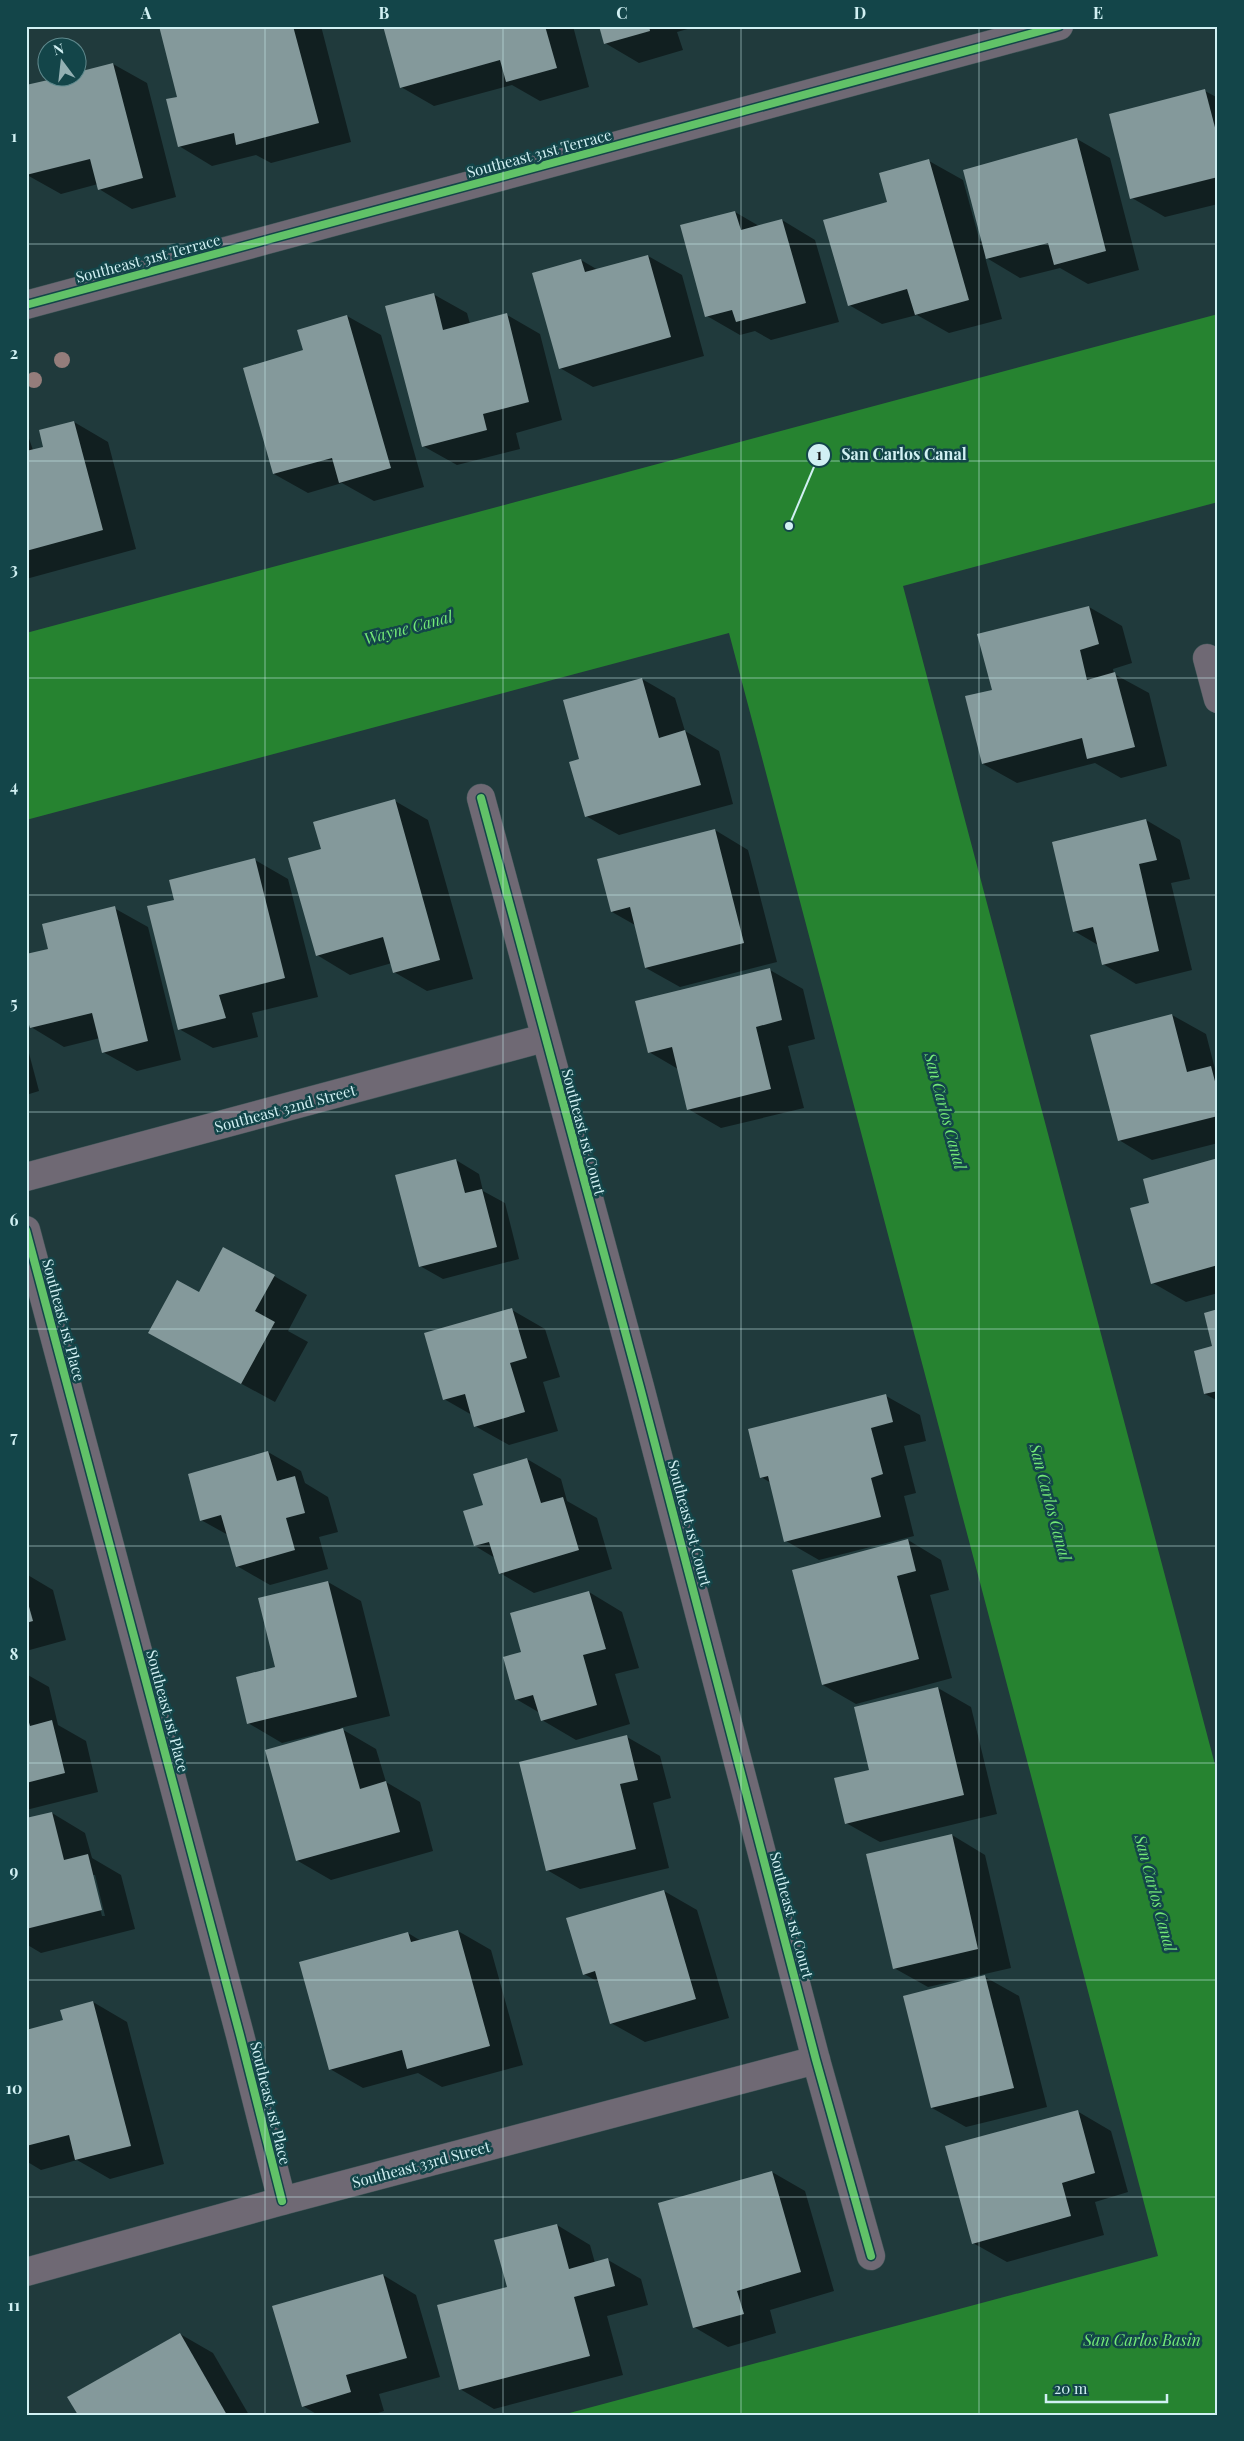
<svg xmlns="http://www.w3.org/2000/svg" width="1244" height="2441" font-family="'Playfair Display',serif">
	<rect width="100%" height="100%" fill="#203a3c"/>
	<path fill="#268330" d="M 1218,314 L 1218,502 L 903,586 L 1218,1776 L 1218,2415 L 562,2415 L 1158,2256 L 729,633 L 26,820 L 26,633 Z"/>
	<g fill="#0007" fill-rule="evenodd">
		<path d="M 160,26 L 321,26 L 351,142 L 271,163 L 256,155 L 212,166 L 179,146 L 178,98 Z"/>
		<path d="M 384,26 L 573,26 L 589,87 L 540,101 L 512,85 L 434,106 L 401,87 Z"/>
		<path d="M 601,26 L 698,26 L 677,32 L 683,50 L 639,63 L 605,43 Z"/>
		<path d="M 113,64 L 147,83 L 176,197 L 132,209 L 99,189 L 98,184 L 61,194 L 27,175 L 26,87 L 61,78 L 78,78 L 78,73 Z"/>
		<path d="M 1205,91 L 1218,98 L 1218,204 L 1165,217 L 1132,198 Z"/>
		<path d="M 1077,139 L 1110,158 L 1139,270 L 1088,284 L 1060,268 L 1020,278 L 985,257 L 1002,319 L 949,333 L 917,315 L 882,324 L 849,305 L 889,203 L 929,161 L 963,180 L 980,242 Z"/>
		<path d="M 735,212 L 759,226 L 782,220 L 815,240 L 839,322 L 771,340 L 755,331 L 740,335 L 707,316 Z"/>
		<path d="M 648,256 L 682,275 L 704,356 L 593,387 L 560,368 L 581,260 L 598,270 Z"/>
		<path d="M 433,294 L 467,313 L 470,324 L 507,315 L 540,334 L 562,420 L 516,433 L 520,449 L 457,465 L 423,446 Z"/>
		<path d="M 347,316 L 381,335 L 424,487 L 374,501 L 342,483 L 308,493 L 274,474 L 304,351 Z"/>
		<path d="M 74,422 L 108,442 L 136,549 L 26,579 L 26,430 L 33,450 L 45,447 Z"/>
		<path d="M 1089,607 L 1122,626 L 1132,663 L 1113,669 L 1114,674 L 1149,693 L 1167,766 L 1121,778 L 1095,763 L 1017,783 L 983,764 L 966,697 L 993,691 Z"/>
		<path d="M 642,679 L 675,698 L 685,731 L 719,751 L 733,804 L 619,835 L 586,816 L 581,760 Z"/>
		<path d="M 395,801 L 428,820 L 473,979 L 427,991 L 394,972 L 392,963 L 350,975 L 317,955 L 323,850 Z"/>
		<path d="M 1146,820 L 1180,840 L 1190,879 L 1171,883 L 1192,970 L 1136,984 L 1103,964 L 1098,945 L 1074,931 Z"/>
		<path d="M 715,830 L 748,850 L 777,962 L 680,987 L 646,968 L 635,925 L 612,912 Z"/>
		<path d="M 255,860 L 288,879 L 318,997 L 252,1013 L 258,1037 L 213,1048 L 179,1029 L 176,901 Z"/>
		<path d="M 114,908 L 148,927 L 181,1060 L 137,1071 L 103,1052 L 100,1038 L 64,1047 L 31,1027 L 50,950 Z"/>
		<path d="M 770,970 L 803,989 L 815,1039 L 788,1046 L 804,1108 L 721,1128 L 688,1109 L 678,1069 L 649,1052 Z"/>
		<path d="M 1172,1015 L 1206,1034 L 1215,1069 L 1218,1071 L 1218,1143 L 1152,1160 L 1119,1140 L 1092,1036 Z"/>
		<path d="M 26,1042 L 39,1091 L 26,1095 Z"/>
		<path d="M 456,1160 L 479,1174 L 483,1191 L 505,1203 L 519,1259 L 443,1279 L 420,1266 Z"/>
		<path d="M 1218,1160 L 1218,1293 L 1186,1302 L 1153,1283 L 1151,1204 Z"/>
		<path d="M 274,1276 L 307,1295 L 288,1331 L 308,1342 L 275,1402 L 183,1352 L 199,1293 Z"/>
		<path d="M 512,1310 L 545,1329 L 560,1377 L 543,1382 L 558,1431 L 509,1445 L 475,1426 L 472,1415 L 444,1399 Z"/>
		<path d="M 1218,1311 L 1218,1401 L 1205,1394 Z"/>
		<path d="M 886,1396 L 920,1415 L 926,1441 L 904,1446 L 916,1493 L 904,1496 L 914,1536 L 819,1560 L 786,1541 L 771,1483 L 761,1477 Z"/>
		<path d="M 268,1452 L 301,1471 L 305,1483 L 328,1497 L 338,1532 L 319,1537 L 328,1569 L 270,1585 L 237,1566 L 228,1535 L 201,1520 Z"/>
		<path d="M 527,1459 L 561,1479 L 567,1501 L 597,1518 L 612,1569 L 534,1593 L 500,1573 L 495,1558 L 475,1546 L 484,1506 Z"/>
		<path d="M 908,1540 L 941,1560 L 949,1590 L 930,1595 L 952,1678 L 856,1704 L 823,1685 Z"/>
		<path d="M 26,1574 L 53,1590 L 66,1640 L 26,1651 Z"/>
		<path d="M 328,1582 L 361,1601 L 390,1716 L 340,1728 L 376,1749 L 386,1782 L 420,1802 L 433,1851 L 331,1880 L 298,1861 L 267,1751 L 334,1732 L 333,1730 L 282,1743 L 248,1723 Z"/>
		<path d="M 589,1592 L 622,1612 L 639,1668 L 615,1674 L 630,1724 L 576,1740 L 542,1720 L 540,1713 L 516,1699 L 523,1652 Z"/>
		<path d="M 26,1674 L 49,1687 L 58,1725 L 86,1741 L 98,1792 L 26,1810 Z"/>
		<path d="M 938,1688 L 971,1707 L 997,1814 L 880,1842 L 846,1823 L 870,1771 Z"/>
		<path d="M 627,1737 L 660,1756 L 671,1798 L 653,1803 L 669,1868 L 580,1889 L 547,1870 Z"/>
		<path d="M 52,1813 L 85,1833 L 92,1858 L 121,1875 L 135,1929 L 41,1953 L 26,1944 L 26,1820 ZM 92,1875 L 95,1875 L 105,1916 L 102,1916 Z"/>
		<path d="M 952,1835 L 985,1855 L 1011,1968 L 928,1987 L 894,1968 Z"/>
		<path d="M 664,1891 L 697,1910 L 729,2018 L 645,2042 L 611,2023 L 600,1983 L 584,1974 Z"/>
		<path d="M 458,1931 L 491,1950 L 523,2065 L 442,2087 L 418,2073 L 363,2088 L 330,2069 L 408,1933 L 421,1941 Z"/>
		<path d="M 985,1977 L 1019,1996 L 1047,2107 L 966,2127 L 932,2108 Z"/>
		<path d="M 93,2002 L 127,2022 L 164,2164 L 110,2179 L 77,2160 L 41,2170 L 26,2161 L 26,2031 L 64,2021 Z"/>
		<path d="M 1077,2111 L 1111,2131 L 1128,2192 L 1095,2202 L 1104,2235 L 1007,2262 L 973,2243 Z"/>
		<path d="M 772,2172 L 805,2191 L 834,2291 L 770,2310 L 776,2333 L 728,2347 L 694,2327 Z"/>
		<path d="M 557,2225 L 590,2245 L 595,2263 L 608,2260 L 641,2279 L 648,2305 L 607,2316 L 623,2375 L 494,2409 L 460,2389 L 508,2287 Z"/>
		<path d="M 383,2275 L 416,2295 L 440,2377 L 379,2394 L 384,2411 L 372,2415 L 318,2415 L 303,2406 Z"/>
		<path d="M 180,2334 L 213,2353 L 249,2415 L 79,2415 Z"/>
	</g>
	<g fill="#84999b">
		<path d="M 159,26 L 293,26 L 319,123 L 236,145 L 234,133 L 178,147 L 166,99 L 177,97 Z"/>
		<path d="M 383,26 L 545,26 L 557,68 L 506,82 L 500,60 L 400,88 Z"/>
		<path d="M 599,26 L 649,26 L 650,31 L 604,44 Z"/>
		<path d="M 113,63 L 143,178 L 98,190 L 90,159 L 26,175 L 26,85 L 57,78 L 78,78 L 78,72 Z"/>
		<path d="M 1205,89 L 1218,139 L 1218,177 L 1130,199 L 1109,114 Z"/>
		<path d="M 1077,138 L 1106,251 L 1054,265 L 1048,243 L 986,259 L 963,170 Z"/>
		<path d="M 929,159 L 969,300 L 915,315 L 907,289 L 848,306 L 823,220 L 887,202 L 879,173 Z"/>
		<path d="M 735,211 L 741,230 L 782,219 L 806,303 L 736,322 L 732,310 L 705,317 L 680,225 Z"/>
		<path d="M 648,255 L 671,337 L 559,369 L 532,273 L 581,259 L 585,272 Z"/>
		<path d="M 434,293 L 443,330 L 507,313 L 529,402 L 483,414 L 487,430 L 422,447 L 385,306 Z"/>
		<path d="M 347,315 L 391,468 L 339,483 L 332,458 L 273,474 L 243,368 L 303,350 L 297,330 Z"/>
		<path d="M 74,421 L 103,530 L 26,551 L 26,451 L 43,447 L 39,430 Z"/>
		<path d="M 1089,606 L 1099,644 L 1080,650 L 1087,680 L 1115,672 L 1135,747 L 1087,759 L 1082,738 L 982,764 L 965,696 L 992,690 L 977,634 Z"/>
		<path d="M 642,678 L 659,738 L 685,730 L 701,785 L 585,817 L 569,762 L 579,759 L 563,700 Z"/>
		<path d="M 395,799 L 440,960 L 393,973 L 383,937 L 316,956 L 288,858 L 321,849 L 313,822 Z"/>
		<path d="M 1146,819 L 1157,860 L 1139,864 L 1159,951 L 1102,965 L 1093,927 L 1073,932 L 1052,842 Z"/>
		<path d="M 715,829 L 744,943 L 645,968 L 630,907 L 611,912 L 597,859 Z"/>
		<path d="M 255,858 L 285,978 L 219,995 L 226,1018 L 178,1030 L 147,906 L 174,900 L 169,880 Z"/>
		<path d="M 115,906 L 148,1041 L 102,1053 L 92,1013 L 30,1028 L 26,1015 L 26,954 L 48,949 L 42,924 Z"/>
		<path d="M 770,968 L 782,1020 L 756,1027 L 771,1089 L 687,1110 L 672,1047 L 648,1053 L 635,1001 Z"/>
		<path d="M 1172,1014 L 1187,1072 L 1211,1066 L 1218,1093 L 1218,1116 L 1118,1141 L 1090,1035 Z"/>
		<path d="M 1218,1158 L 1218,1265 L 1151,1284 L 1130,1208 L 1149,1203 L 1143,1179 Z"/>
		<path d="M 456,1159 L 465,1193 L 482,1189 L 497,1247 L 419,1267 L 395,1175 Z"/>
		<path d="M 223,1247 L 275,1275 L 255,1311 L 275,1322 L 241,1384 L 148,1333 L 177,1280 L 199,1292 Z"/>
		<path d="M 512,1308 L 527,1358 L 510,1363 L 525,1412 L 474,1427 L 465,1394 L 443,1400 L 424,1333 Z"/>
		<path d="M 1218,1309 L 1218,1391 L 1204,1394 L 1194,1351 L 1212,1346 L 1204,1313 Z"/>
		<path d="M 886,1394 L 893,1422 L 871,1428 L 883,1474 L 871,1478 L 881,1517 L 784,1542 L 768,1476 L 760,1478 L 748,1429 Z"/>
		<path d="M 268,1451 L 277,1481 L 295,1476 L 305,1513 L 286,1518 L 295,1550 L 236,1567 L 221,1515 L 200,1521 L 188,1474 Z"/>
		<path d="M 527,1458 L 541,1503 L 563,1497 L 579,1550 L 499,1574 L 489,1542 L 474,1546 L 463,1511 L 483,1505 L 473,1474 Z"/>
		<path d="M 908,1539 L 916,1571 L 897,1576 L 919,1659 L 822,1685 L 792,1570 Z"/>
		<path d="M 328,1581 L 357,1697 L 247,1724 L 236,1677 L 275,1667 L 258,1598 Z"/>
		<path d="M 589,1591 L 606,1649 L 583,1655 L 597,1705 L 541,1721 L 533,1695 L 515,1700 L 503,1657 L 521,1652 L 510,1613 Z"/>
		<path d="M 26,1596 L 33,1621 L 26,1623 Z"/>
		<path d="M 938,1687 L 964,1795 L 845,1824 L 834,1778 L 869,1770 L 854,1707 Z"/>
		<path d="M 26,1712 L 30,1726 L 52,1720 L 65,1773 L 26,1783 Z"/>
		<path d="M 343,1728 L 360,1789 L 386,1781 L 400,1832 L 296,1861 L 265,1750 Z"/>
		<path d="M 627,1735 L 638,1780 L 620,1784 L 636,1849 L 546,1871 L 519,1762 Z"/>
		<path d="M 52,1812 L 64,1860 L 88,1854 L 102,1910 L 26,1929 L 26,1818 Z"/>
		<path d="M 952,1834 L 978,1949 L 893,1969 L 866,1854 Z"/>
		<path d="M 664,1890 L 696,1999 L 610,2024 L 595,1971 L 583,1975 L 566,1918 Z"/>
		<path d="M 458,1930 L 490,2046 L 407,2069 L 402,2050 L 329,2070 L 299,1962 L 408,1932 L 411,1942 Z"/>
		<path d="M 985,1975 L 1014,2088 L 931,2108 L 903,1996 Z"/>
		<path d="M 93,2001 L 131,2146 L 75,2160 L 69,2135 L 26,2146 L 26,2030 L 63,2020 L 60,2010 Z"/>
		<path d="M 1078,2110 L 1095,2173 L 1062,2183 L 1071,2216 L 972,2244 L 945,2146 Z"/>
		<path d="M 772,2171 L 801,2272 L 737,2291 L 744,2314 L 693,2328 L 658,2203 Z"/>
		<path d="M 557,2224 L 569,2269 L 608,2258 L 615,2286 L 574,2297 L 590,2356 L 459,2390 L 437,2305 L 507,2287 L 494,2240 Z"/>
		<path d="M 383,2274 L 407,2358 L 346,2375 L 351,2392 L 302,2407 L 272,2306 Z"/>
		<path d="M 180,2333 L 227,2415 L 78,2415 L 67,2397 Z"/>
	</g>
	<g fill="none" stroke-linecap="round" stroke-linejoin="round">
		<g stroke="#3f5557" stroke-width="29">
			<g id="minor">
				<path d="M 26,305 L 1059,26"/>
				<path d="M 1207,658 L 1218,699"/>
				<path d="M 481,798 L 640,1387 L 816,2060 L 871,2256"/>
				<path d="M 26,1177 L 544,1038"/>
				<path d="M 26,1230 L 240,2035 L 282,2201"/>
				<path d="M 26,2272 L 282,2201 L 816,2060"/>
			</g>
		</g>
		<use href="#minor" stroke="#6f6974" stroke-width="28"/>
		<g stroke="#134549" stroke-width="11">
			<g id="cycleway">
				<path d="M 26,305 L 1059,26"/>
				<path d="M 481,798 L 640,1387 L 816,2060 L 871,2256"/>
				<path d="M 26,1230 L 240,2035 L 282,2201"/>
			</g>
		</g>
		<use href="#cycleway" stroke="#61c268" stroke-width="8"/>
	</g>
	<g fill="#947d7b">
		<circle cx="62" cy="360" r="8"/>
		<circle cx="34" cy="380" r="8"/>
	</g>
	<path fill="none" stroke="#d1f0f3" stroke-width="1" stroke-opacity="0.55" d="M 265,26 L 265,2415M 503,26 L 503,2415M 741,26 L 741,2415M 979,26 L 979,2415M 26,244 L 1218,244M 26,461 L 1218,461M 26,678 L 1218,678M 26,895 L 1218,895M 26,1112 L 1218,1112M 26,1329 L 1218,1329M 26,1546 L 1218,1546M 26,1763 L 1218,1763M 26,1980 L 1218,1980M 26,2197 L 1218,2197"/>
	<g text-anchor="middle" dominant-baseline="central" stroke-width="5" stroke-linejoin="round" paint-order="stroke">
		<g font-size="15" fill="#d1f0f3" stroke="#134549">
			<text transform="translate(539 153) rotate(-15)">Southeast 31st Terrace</text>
			<text transform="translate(148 258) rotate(-15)">Southeast 31st Terrace</text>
			<text transform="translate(285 1108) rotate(-15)">Southeast 32nd Street</text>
			<text transform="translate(584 1132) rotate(75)">Southeast 1st Court</text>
			<text transform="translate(64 1320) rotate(75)">Southeast 1st Place</text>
			<text transform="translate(690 1523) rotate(75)">Southeast 1st Court</text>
			<text transform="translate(168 1711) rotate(75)">Southeast 1st Place</text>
			<text transform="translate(792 1915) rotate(75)">Southeast 1st Court</text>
			<text transform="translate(271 2103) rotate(76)">Southeast 1st Place</text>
			<text transform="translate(421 2164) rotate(-15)">Southeast 33rd Street</text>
		</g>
		<g font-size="16" font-style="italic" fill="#73e977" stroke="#134549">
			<text transform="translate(408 627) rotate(-15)">Wayne Canal</text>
			<text transform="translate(946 1111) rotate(75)">San Carlos Canal</text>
			<text transform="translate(1051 1502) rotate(75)">San Carlos Canal</text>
			<text transform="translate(1156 1893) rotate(75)">San Carlos Canal</text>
			<text x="1142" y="2339">San Carlos Basin</text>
		</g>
	</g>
	<path fill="none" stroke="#d1f0f3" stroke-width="2" d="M789 526L819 455"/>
	<g fill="#d1f0f3" stroke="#134549" stroke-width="2">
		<circle cx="789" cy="526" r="5"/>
		<circle cx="819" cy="455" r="12"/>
	</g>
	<g font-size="15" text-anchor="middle" font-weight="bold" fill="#111">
		<text x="819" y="460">1</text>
	</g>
	<g font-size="16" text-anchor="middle" font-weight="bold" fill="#d1f0f3" stroke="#134549" stroke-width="5" stroke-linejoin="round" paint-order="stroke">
		<text x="904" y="460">San Carlos Canal</text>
	</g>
	<rect width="1244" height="2441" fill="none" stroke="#134549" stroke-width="55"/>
	<g transform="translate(62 62) rotate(345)"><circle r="24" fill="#134549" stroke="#5f898d"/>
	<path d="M0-4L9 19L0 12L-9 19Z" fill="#93b0b3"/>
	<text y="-8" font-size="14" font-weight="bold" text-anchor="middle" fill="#d1f0f3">N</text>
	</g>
	<path d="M1046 2394v8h121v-8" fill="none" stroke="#d1f0f3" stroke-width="2.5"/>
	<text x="1054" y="2394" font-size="15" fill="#d1f0f3" stroke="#134549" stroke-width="4" paint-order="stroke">20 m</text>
	<rect x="28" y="28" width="1188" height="2386" fill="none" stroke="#d1f0f3" stroke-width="2"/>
	<g font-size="16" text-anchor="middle" font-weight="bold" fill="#d1f0f3">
		<text x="146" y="19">A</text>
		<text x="384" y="19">B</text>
		<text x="622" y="19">C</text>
		<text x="860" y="19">D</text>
		<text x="1098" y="19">E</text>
		<text x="14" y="142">1</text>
		<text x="14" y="359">2</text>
		<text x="14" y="575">3</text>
		<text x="14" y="792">4</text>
		<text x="14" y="1009">5</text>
		<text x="14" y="1226">6</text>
		<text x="14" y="1443">7</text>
		<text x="14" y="1660">8</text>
		<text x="14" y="1877">9</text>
		<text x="14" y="2094">10</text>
		<text x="14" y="2311">11</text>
	</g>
</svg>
